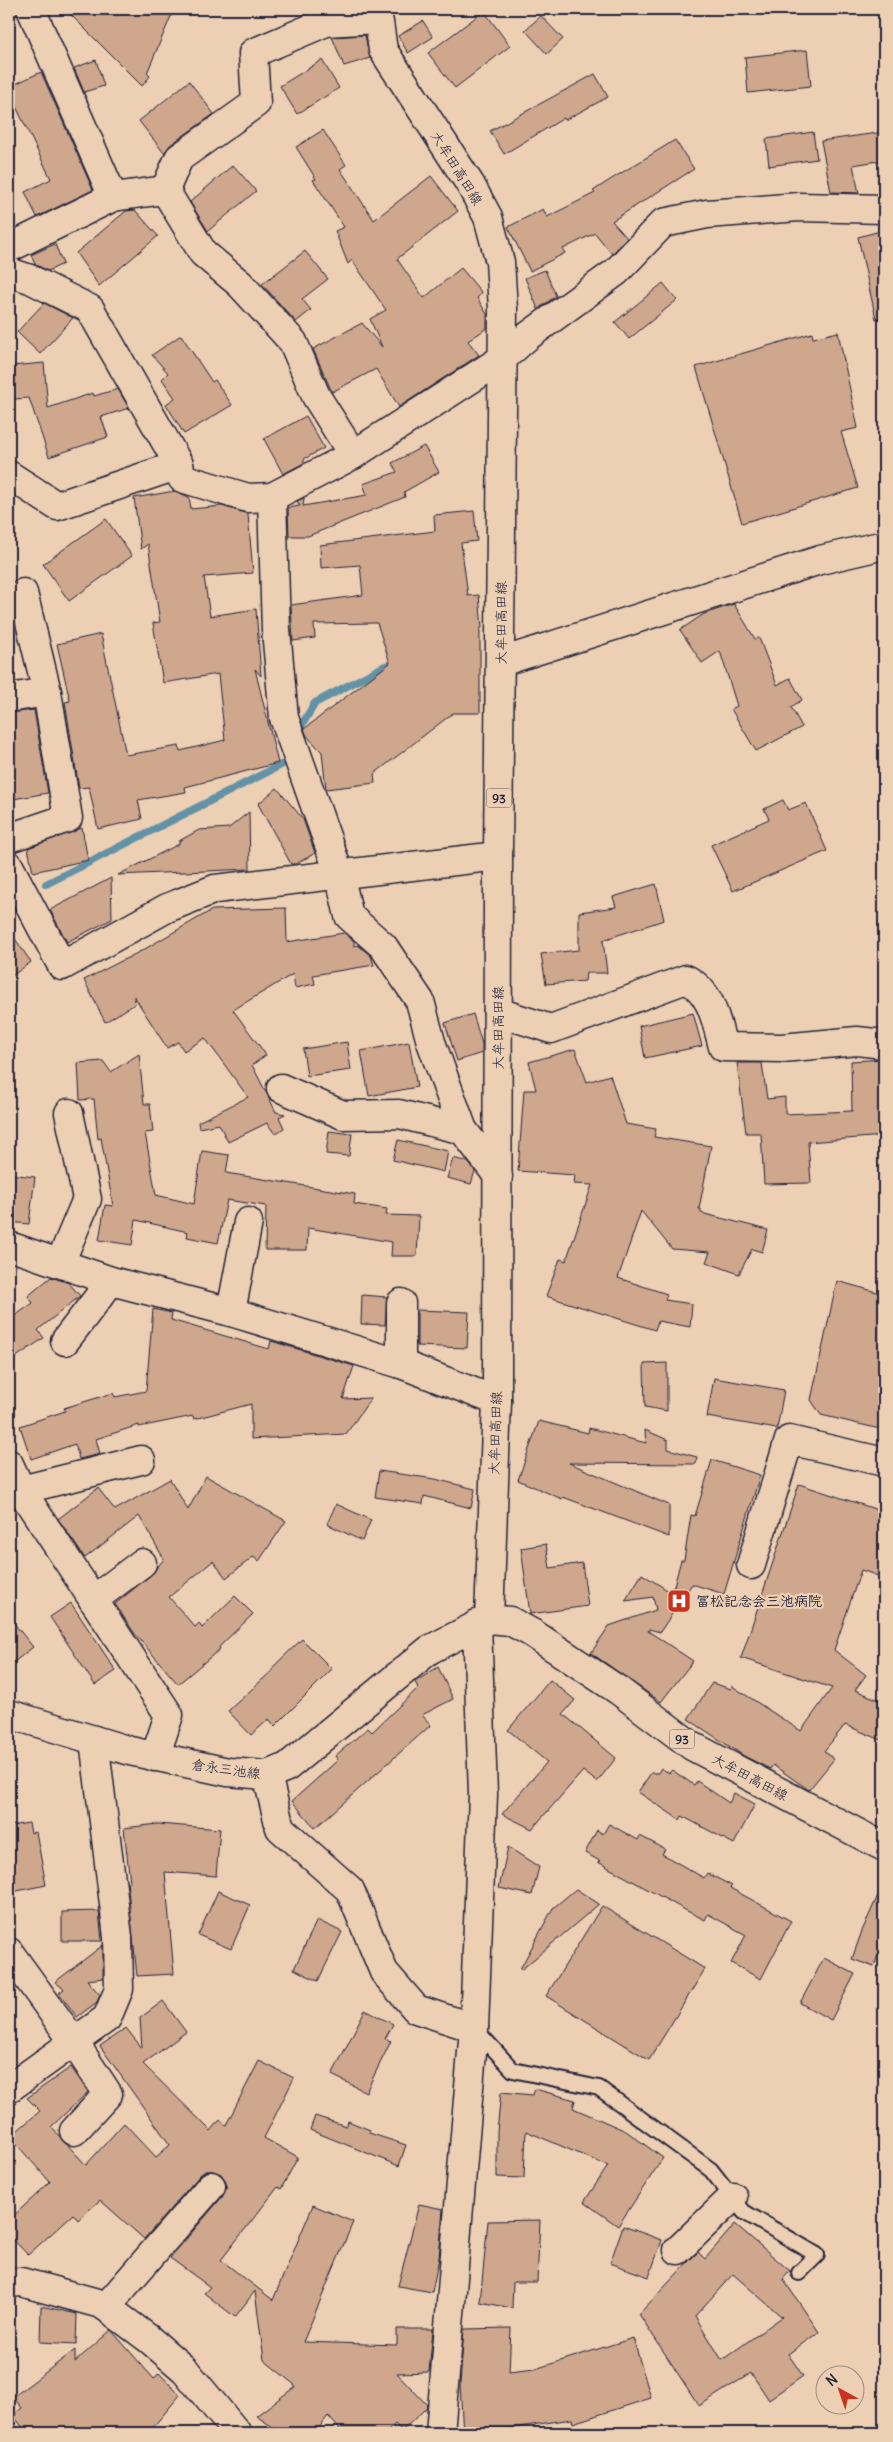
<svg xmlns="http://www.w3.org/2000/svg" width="893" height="2442" font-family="Delius,'Klee One',sans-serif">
	<rect width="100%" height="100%" fill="#edd0b4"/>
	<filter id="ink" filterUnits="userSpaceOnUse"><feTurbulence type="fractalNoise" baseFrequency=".02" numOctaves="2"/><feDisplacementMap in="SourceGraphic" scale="10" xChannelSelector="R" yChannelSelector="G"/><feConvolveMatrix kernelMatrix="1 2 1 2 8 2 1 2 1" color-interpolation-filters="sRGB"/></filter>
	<g filter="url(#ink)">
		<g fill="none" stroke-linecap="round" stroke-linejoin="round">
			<g stroke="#6392a7" stroke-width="8">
				<path d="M 300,728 L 315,703 L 385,666 L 396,663"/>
				<path d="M 46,884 L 283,764"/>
				<path d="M 9,904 L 17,903"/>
			</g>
		</g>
		<g fill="#cfa78d" stroke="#22223b" fill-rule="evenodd">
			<path d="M 65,9 L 174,9 L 147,73 L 150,76 L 142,86 Z"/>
			<path d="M 484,11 L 510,46 L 455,88 L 428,53 Z"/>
			<path d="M 541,16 L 563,39 L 547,54 L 525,30 Z"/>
			<path d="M 423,21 L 433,37 L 408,53 L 398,36 Z"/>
			<path d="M 365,35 L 370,58 L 344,66 L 332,37 Z"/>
			<path d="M 807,50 L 811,86 L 748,93 L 745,57 Z"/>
			<path d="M 96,60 L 104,86 L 84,92 L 74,68 Z"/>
			<path d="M 322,60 L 339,88 L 297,114 L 280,86 Z"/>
			<path d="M 41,72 L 93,190 L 37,217 L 25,192 L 51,179 L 9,92 L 9,87 Z"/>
			<path d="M 595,74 L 608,97 L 565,120 L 564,118 L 504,154 L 490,131 Z"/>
			<path d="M 189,81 L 214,114 L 170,145 L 164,153 L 139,121 Z"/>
			<path d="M 323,130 L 346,165 L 340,169 L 374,220 L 431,176 L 458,211 L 397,259 L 424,298 L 461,268 L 482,293 L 477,298 L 487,314 L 487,328 L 468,341 L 479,355 L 399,407 L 376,369 L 332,392 L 313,349 L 362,323 L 382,347 L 370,319 L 386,310 L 352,260 L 348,264 L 335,231 L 344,227 L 313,180 L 316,179 L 296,147 Z"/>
			<path d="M 813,132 L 817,159 L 769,166 L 766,139 Z"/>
			<path d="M 884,132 L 884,160 L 853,165 L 859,193 L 831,192 L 821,141 Z"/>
			<path d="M 675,140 L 694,169 L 612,221 L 627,238 L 612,254 L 595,233 L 563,249 L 565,253 L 530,271 L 508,227 L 543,209 L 547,217 L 595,193 L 593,191 L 610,180 Z"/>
			<path d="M 233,165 L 256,191 L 208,231 L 190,202 Z"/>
			<path d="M 135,210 L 158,236 L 99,286 L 76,253 L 126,211 Z"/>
			<path d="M 884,230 L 884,318 L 876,319 L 858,237 Z"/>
			<path d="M 55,244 L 63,264 L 48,271 L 35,264 L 31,255 Z"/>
			<path d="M 305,251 L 328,279 L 302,299 L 311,310 L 296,322 L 262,284 Z"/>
			<path d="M 545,270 L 556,296 L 538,309 L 525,278 Z"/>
			<path d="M 663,283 L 677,300 L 629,339 L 615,322 Z"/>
			<path d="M 44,303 L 73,318 L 40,354 L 17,332 Z"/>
			<path d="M 838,332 L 858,428 L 841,432 L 858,488 L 742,523 L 696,367 L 812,333 L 813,338 Z"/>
			<path d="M 181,335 L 212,382 L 215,380 L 232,405 L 184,434 L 166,404 L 175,398 L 162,379 L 168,373 L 152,355 Z"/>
			<path d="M 44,363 L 48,408 L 93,393 L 94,396 L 118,389 L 129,408 L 101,417 L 108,437 L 49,457 L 29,398 L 14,399 L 11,366 Z"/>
			<path d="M 306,416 L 324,448 L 304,459 L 304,463 L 283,474 L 264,439 Z"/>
			<path d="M 424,446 L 439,472 L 404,492 L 405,497 L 308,536 L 289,536 L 288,508 L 300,506 L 297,501 L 304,498 L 303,506 L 367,495 L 363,484 L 397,472 L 392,463 Z"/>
			<path d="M 175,491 L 189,497 L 191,509 L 222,506 L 248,514 L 253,573 L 204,577 L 210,616 L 256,609 L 261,676 L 255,669 L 278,763 L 185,787 L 186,792 L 138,800 L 142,819 L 98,829 L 89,787 L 79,788 L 65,702 L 70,701 L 57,644 L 101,634 L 126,755 L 179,746 L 180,751 L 225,740 L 218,674 L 163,683 L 153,623 L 160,622 L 148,544 L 141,549 L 134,498 Z"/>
			<path d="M 474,511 L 477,541 L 461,543 L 468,596 L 479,595 L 482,628 L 480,629 L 480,713 L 453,713 L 374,774 L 375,783 L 326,789 L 322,752 L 307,736 L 304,729 L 390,663 L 377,623 L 314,624 L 315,638 L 293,641 L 291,605 L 363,595 L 360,565 L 321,568 L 320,545 L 435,531 L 434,515 Z"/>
			<path d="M 106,519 L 132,556 L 69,601 L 43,564 Z"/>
			<path d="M 734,604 L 755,639 L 759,638 L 777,685 L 790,678 L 802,700 L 791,707 L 802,727 L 756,751 L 731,709 L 737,706 L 720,651 L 702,663 L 680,630 L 704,614 Z"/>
			<path d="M 34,710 L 48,793 L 13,799 L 9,774 L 9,713 Z"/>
			<path d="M 277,788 L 303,819 L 315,853 L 296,864 L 291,864 L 258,804 Z"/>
			<path d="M 783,800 L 788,810 L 806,803 L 827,851 L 733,891 L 711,845 L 769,819 L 764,809 Z"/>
			<path d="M 249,812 L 250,869 L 118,875 L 179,844 L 179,841 L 199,830 L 229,828 Z"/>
			<path d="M 82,828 L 88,860 L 33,872 L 28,848 Z"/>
			<path d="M 111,878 L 112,919 L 67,942 L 50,910 Z"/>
			<path d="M 656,884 L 664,920 L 603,940 L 607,973 L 586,973 L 585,981 L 546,984 L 541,954 L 579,950 L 579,912 L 616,907 L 613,897 Z"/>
			<path d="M 286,908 L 287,942 L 344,933 L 354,941 L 354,946 L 358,945 L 371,956 L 374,965 L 313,975 L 315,984 L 295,988 L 293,974 L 233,1010 L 266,1055 L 252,1065 L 276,1112 L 285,1114 L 279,1117 L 284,1128 L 275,1134 L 267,1123 L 228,1142 L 219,1124 L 199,1128 L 198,1122 L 248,1097 L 205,1038 L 184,1051 L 178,1042 L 167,1048 L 134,996 L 135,1004 L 105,1022 L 84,980 L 143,950 L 212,910 Z"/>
			<path d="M 9,930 L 31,962 L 9,978 Z"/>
			<path d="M 693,1013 L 702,1046 L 645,1058 L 639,1026 Z"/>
			<path d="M 473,1014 L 482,1044 L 482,1053 L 457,1061 L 445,1023 Z"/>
			<path d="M 347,1042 L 351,1070 L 307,1076 L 303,1049 Z"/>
			<path d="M 409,1042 L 417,1087 L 369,1096 L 361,1051 Z"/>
			<path d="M 575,1049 L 587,1082 L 610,1075 L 626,1124 L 656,1129 L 654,1137 L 711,1146 L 699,1209 L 701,1209 L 701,1213 L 768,1230 L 762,1252 L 752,1249 L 739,1274 L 706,1262 L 710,1252 L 672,1249 L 641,1211 L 618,1278 L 667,1294 L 665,1300 L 692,1304 L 690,1327 L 658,1321 L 655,1330 L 546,1296 L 560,1259 L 566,1261 L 592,1185 L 574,1184 L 575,1175 L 518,1171 L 524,1090 L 536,1090 L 529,1062 Z"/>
			<path d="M 139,1054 L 144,1104 L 150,1104 L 153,1132 L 145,1133 L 156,1195 L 194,1204 L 202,1151 L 229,1155 L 226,1173 L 355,1194 L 354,1204 L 387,1209 L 386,1215 L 419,1216 L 417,1256 L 391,1256 L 392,1242 L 308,1228 L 307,1250 L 265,1250 L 266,1206 L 227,1200 L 218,1243 L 187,1237 L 188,1232 L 136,1220 L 132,1245 L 99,1240 L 105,1205 L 113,1206 L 101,1138 L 98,1139 L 94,1099 L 80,1100 L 78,1063 L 103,1061 L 111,1072 Z"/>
			<path d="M 884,1059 L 884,1136 L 808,1142 L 811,1183 L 764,1184 L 761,1133 L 746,1133 L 737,1063 L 762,1063 L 767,1099 L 785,1097 L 785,1114 L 852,1111 L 851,1061 Z"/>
			<path d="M 329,1131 L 352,1134 L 349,1156 L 326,1154 Z"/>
			<path d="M 398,1140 L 448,1151 L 444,1172 L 393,1160 Z"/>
			<path d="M 453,1158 L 468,1162 L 475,1171 L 471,1184 L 447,1178 Z"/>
			<path d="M 9,1174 L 35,1177 L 29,1224 L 9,1222 Z"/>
			<path d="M 51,1277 L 69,1283 L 80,1296 L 38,1330 L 44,1338 L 9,1362 L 9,1320 L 33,1303 L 28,1296 Z"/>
			<path d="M 837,1281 L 884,1294 L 884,1430 L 821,1415 L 811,1400 Z"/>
			<path d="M 362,1295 L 387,1297 L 385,1325 L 361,1324 Z"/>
			<path d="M 153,1309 L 172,1313 L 171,1320 L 269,1349 L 271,1341 L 354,1366 L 343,1399 L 371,1398 L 346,1434 L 251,1439 L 251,1404 L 194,1419 L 193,1416 L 139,1427 L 139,1425 L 96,1439 L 100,1454 L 79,1459 L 75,1444 L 31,1459 L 20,1426 L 65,1411 L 64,1408 L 113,1393 L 115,1397 L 146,1391 Z"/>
			<path d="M 417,1310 L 469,1312 L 467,1348 L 417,1346 Z"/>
			<path d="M 667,1363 L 667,1411 L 645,1407 L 644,1364 Z"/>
			<path d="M 714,1378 L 784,1390 L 777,1429 L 707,1417 Z"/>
			<path d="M 539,1421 L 588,1433 L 589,1428 L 646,1443 L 645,1430 L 668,1440 L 668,1449 L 697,1457 L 696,1464 L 569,1463 L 669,1505 L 669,1537 L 563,1497 L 562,1499 L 518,1480 Z"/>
			<path d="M 712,1460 L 760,1475 L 724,1594 L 692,1584 L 660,1632 L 649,1629 L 648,1631 L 693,1661 L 661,1702 L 591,1653 L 609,1626 L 656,1610 L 653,1597 L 625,1601 L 642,1574 L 672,1593 L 681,1560 L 684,1560 L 691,1515 L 695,1516 Z"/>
			<path d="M 379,1471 L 435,1479 L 475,1489 L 471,1508 L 424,1496 L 423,1504 L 375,1497 Z"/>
			<path d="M 206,1476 L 286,1521 L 259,1561 L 253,1557 L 226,1578 L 213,1561 L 169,1597 L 195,1627 L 199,1623 L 202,1628 L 235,1596 L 253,1614 L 219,1647 L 220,1649 L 178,1684 L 135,1634 L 115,1604 L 151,1575 L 164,1559 L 139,1516 L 85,1558 L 58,1519 L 98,1488 L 115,1510 L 170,1479 L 188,1510 Z"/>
			<path d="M 799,1484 L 884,1512 L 884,1578 L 861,1570 L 834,1650 L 866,1675 L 855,1690 L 884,1702 L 884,1741 L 845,1725 L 824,1751 L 834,1759 L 809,1790 L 773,1765 L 770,1769 L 744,1756 L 688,1719 L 712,1683 L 731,1689 L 732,1686 L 801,1731 L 832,1688 L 741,1658 Z"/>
			<path d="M 336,1504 L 371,1520 L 362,1541 L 327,1524 Z"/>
			<path d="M 546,1544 L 550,1568 L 582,1563 L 588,1606 L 530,1614 L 521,1548 Z"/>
			<path d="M 71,1603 L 116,1671 L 95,1685 L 50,1617 Z"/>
			<path d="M 9,1617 L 33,1647 L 9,1666 Z"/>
			<path d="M 302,1639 L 332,1669 L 275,1726 L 269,1719 L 251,1735 L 228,1711 L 274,1669 L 273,1667 Z"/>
			<path d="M 438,1667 L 453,1699 L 422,1715 L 431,1725 L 315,1828 L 292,1801 L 338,1760 L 335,1756 L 368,1728 L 372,1732 L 418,1688 L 415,1682 Z"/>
			<path d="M 550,1680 L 575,1700 L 563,1714 L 616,1758 L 597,1782 L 583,1771 L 532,1829 L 502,1814 L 547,1762 L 508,1730 Z"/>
			<path d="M 661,1768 L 669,1773 L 672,1770 L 694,1785 L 697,1781 L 729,1803 L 734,1793 L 755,1804 L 734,1844 L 682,1816 L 680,1820 L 638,1792 L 651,1773 L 658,1773 Z"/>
			<path d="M 29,1823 L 31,1833 L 36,1832 L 46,1885 L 12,1892 L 9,1874 L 9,1826 Z"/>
			<path d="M 158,1824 L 220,1829 L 216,1876 L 165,1872 L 174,1974 L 137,1976 L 128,1890 L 127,1882 L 130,1882 L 124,1828 Z"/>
			<path d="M 609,1824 L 638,1840 L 640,1836 L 665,1849 L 662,1854 L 704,1878 L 707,1873 L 732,1886 L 730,1888 L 791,1921 L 761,1979 L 731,1963 L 746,1935 L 708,1914 L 705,1920 L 687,1911 L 598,1862 L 600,1861 L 585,1853 L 597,1830 L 603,1834 Z"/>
			<path d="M 508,1847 L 539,1867 L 532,1895 L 499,1888 Z"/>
			<path d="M 884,1882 L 884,1937 L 874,1967 L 852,1959 L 862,1931 Z"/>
			<path d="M 576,1889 L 599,1904 L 521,1970 L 520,1969 L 553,1908 Z"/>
			<path d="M 218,1891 L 250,1905 L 231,1949 L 198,1935 Z"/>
			<path d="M 602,1906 L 705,1969 L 649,2060 L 546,1996 Z"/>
			<path d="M 99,1911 L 102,1941 L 62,1941 L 62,1912 Z"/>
			<path d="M 317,1920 L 342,1932 L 318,1981 L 294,1969 Z"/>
			<path d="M 103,1945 L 103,1978 L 87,1980 L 100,1995 L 97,2002 L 77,2017 L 59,1993 L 64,1989 L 55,1982 Z"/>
			<path d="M 824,1958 L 855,1974 L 831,2020 L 800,2003 Z"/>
			<path d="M 163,2001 L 186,2032 L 143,2064 L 211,2131 L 220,2120 L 226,2125 L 259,2061 L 294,2078 L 264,2138 L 298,2157 L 281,2189 L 278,2187 L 221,2260 L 273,2300 L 313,2205 L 353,2222 L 303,2342 L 397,2345 L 397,2329 L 433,2329 L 429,2372 L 397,2373 L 427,2405 L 426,2408 L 402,2431 L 395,2424 L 386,2433 L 343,2433 L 328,2416 L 315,2433 L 282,2433 L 256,2416 L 296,2386 L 264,2360 L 255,2291 L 235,2317 L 204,2293 L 210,2287 L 170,2258 L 223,2196 L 226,2188 L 226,2181 L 221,2174 L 213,2171 L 205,2171 L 200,2175 L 144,2239 L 100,2200 L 78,2220 L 73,2214 L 28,2255 L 9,2235 L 9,2220 L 50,2182 L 10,2137 L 40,2111 L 27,2098 L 71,2067 L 88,2092 L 51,2127 L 86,2165 L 124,2123 L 156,2157 L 170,2145 L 100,2046 L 126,2028 L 142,2048 L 140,2018 Z"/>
			<path d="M 365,2010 L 393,2024 L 385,2039 L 391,2041 L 366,2092 L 332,2075 Z"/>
			<path d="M 535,2089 L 575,2100 L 573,2108 L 626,2131 L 663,2158 L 618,2226 L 584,2202 L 608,2166 L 526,2131 L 524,2178 L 497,2177 L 497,2132 L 501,2092 L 533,2095 Z"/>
			<path d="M 315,2116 L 346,2126 L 348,2121 L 370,2130 L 369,2133 L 406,2145 L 399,2166 L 310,2130 Z"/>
			<path d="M 419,2204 L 443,2209 L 439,2258 L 432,2292 L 398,2286 Z"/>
			<path d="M 540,2220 L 537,2282 L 513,2282 L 512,2308 L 480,2302 L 488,2221 Z"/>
			<path d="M 735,2224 L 790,2271 L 783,2279 L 819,2332 L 788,2354 L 803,2376 L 769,2400 L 751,2373 L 699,2406 L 639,2314 L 688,2262 L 698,2252 L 705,2259 ZM 733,2274 L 782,2317 L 722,2360 L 695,2316 Z"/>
			<path d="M 623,2226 L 662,2240 L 649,2277 L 610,2263 Z"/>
			<path d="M 41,2306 L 77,2314 L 76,2344 L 40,2342 Z"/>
			<path d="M 511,2328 L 509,2372 L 535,2369 L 633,2338 L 651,2398 L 573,2423 L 572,2419 L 506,2429 L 506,2432 L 463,2433 L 460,2385 L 464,2329 Z"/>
			<path d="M 111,2330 L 154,2379 L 159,2373 L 180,2395 L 148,2433 L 27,2433 L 13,2415 L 22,2408 L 13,2397 L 75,2350 L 75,2362 Z"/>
		</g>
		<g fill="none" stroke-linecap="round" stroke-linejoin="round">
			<g stroke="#22223b" stroke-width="18">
				<path id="service" d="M 475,2029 L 513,2070 L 599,2088 L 711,2170 L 744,2212 L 817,2255 L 799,2273"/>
			</g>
			<g stroke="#22223b" stroke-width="31">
				<g id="minor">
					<path d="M 31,9 L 113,197 L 165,190 L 203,253 L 240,284 L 293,342 L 316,396 L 353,455"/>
					<path d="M 165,190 L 179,158 L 256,103 L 253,53 L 326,22 L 377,19"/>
					<path d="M 9,248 L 113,197"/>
					<path d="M 9,272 L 30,279 L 90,309 L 179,465 L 182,478 L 248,498 L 272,497 L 353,455 L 502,359 L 528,336 L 616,272 L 663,223 L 707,214 L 799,207 L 884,209"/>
					<path d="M 9,475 L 57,506 L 179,465"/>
					<path d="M 272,497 L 276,630 L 284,718 L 339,873 L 349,916 L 383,946 L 420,1001 L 431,1042 L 463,1130 L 498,1176"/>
					<path d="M 23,593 L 47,692"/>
					<path d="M 501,662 L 820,560 L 884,545"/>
					<path d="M 9,698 L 47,692 L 68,818 L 9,838"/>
					<path d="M 9,866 L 62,966 L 167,908 L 215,889 L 498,856"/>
					<path d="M 498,1012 L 551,1029 L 686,979 C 712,992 716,1021 723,1047 L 782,1048 L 857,1041 L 884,1044"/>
					<path d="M 281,1088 L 343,1115 L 399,1114 L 463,1130"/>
					<path d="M 9,1246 L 111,1281 L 231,1312 L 401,1364 L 497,1401"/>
					<path d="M 60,1263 L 87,1199 L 69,1113"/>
					<path d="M 231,1312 L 248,1222"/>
					<path d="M 65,1341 L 111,1281"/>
					<path d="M 401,1364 L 401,1303"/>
					<path d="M 9,1464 L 21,1490 L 169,1715 L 155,1757"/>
					<path d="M 21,1490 L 141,1460"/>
					<path d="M 751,1565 L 789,1440 L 884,1462"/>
					<path d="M 93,1600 L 142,1563"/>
					<path d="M 267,1775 L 280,1828 L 350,1890 L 384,1972 L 416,2009 L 474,2028"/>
					<path d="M 9,1952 L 74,2042 L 108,2094 L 74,2131"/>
					<path d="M 11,2087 L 107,2018 L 119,1989 L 118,1937 L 94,1740"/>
					<path d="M 678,2250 L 733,2197"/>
					<path d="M 9,2283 L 21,2282 L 101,2304 L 106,2307 L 149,2339 L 185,2370 L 237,2433"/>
					<path d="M 106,2307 L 211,2186"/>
					<path d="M 440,2433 L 474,2028 L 483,1794 L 477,1624"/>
				</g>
			</g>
			<g stroke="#22223b" stroke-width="31">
				<path id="secondary" d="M 9,1714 L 130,1751 L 228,1772 L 267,1775 L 287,1767 L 429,1650 L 489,1619"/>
			</g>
			<g stroke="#22223b" stroke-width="31">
				<path id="primary" d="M 377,9 L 383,50 L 470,184 L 488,217 L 500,262 L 503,309 L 498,856 L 497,1401 L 489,1619 L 510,1621 L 532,1633 L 618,1690 L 692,1746 L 884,1847"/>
			</g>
			<use href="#service" stroke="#edd0b4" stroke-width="14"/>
			<use href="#minor" stroke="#edd0b4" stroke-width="28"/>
			<use href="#secondary" stroke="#edd0b4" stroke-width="28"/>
			<use href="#primary" stroke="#edd0b4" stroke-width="28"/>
		</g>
	</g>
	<defs>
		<g id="hospital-square" transform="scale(1.25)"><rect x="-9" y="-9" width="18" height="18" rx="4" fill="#c8321e" stroke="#edd0b4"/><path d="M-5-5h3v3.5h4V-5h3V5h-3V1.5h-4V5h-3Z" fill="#fff"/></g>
	</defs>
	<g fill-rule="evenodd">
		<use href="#hospital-square" x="679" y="1601"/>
	</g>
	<g text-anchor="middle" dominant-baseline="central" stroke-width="4.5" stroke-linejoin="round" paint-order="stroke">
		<g fill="#edd0b4" stroke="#5f565f" stroke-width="1">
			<rect x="486.5" y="788.5" width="25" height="19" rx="4"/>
			<rect x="669.5" y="1729.5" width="25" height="19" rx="4"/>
		</g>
		<g font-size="12" font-weight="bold" fill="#22223b">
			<text x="499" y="798">93</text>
			<text x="682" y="1739">93</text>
		</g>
		<g font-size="14" fill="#22223b" stroke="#edd0b4">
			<text transform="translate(457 168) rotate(58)">大牟田高田線</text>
			<text transform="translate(501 623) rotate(-90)">大牟田高田線</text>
			<text transform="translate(498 1028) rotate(-90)">大牟田高田線</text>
			<text transform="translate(495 1433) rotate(-88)">大牟田高田線</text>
			<text transform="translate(226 1769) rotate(8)">倉永三池線</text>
			<text transform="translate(750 1777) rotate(28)">大牟田高田線</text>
		</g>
		<g font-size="14" font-weight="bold" fill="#22223b" stroke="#edd0b4" text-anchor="start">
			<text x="696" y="1601">冨松記念会三池病院</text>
		</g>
	</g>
	<rect width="893" height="2442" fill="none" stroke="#edd0b4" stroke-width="30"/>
	<rect x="15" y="15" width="863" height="2412" fill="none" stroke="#22223b" stroke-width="2" filter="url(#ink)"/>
	<g transform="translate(840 2390) rotate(320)"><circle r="24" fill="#edd0b4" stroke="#9c8a84"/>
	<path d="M0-4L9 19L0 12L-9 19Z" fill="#c8321e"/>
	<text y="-8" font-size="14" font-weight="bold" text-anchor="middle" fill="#22223b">N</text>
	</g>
</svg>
